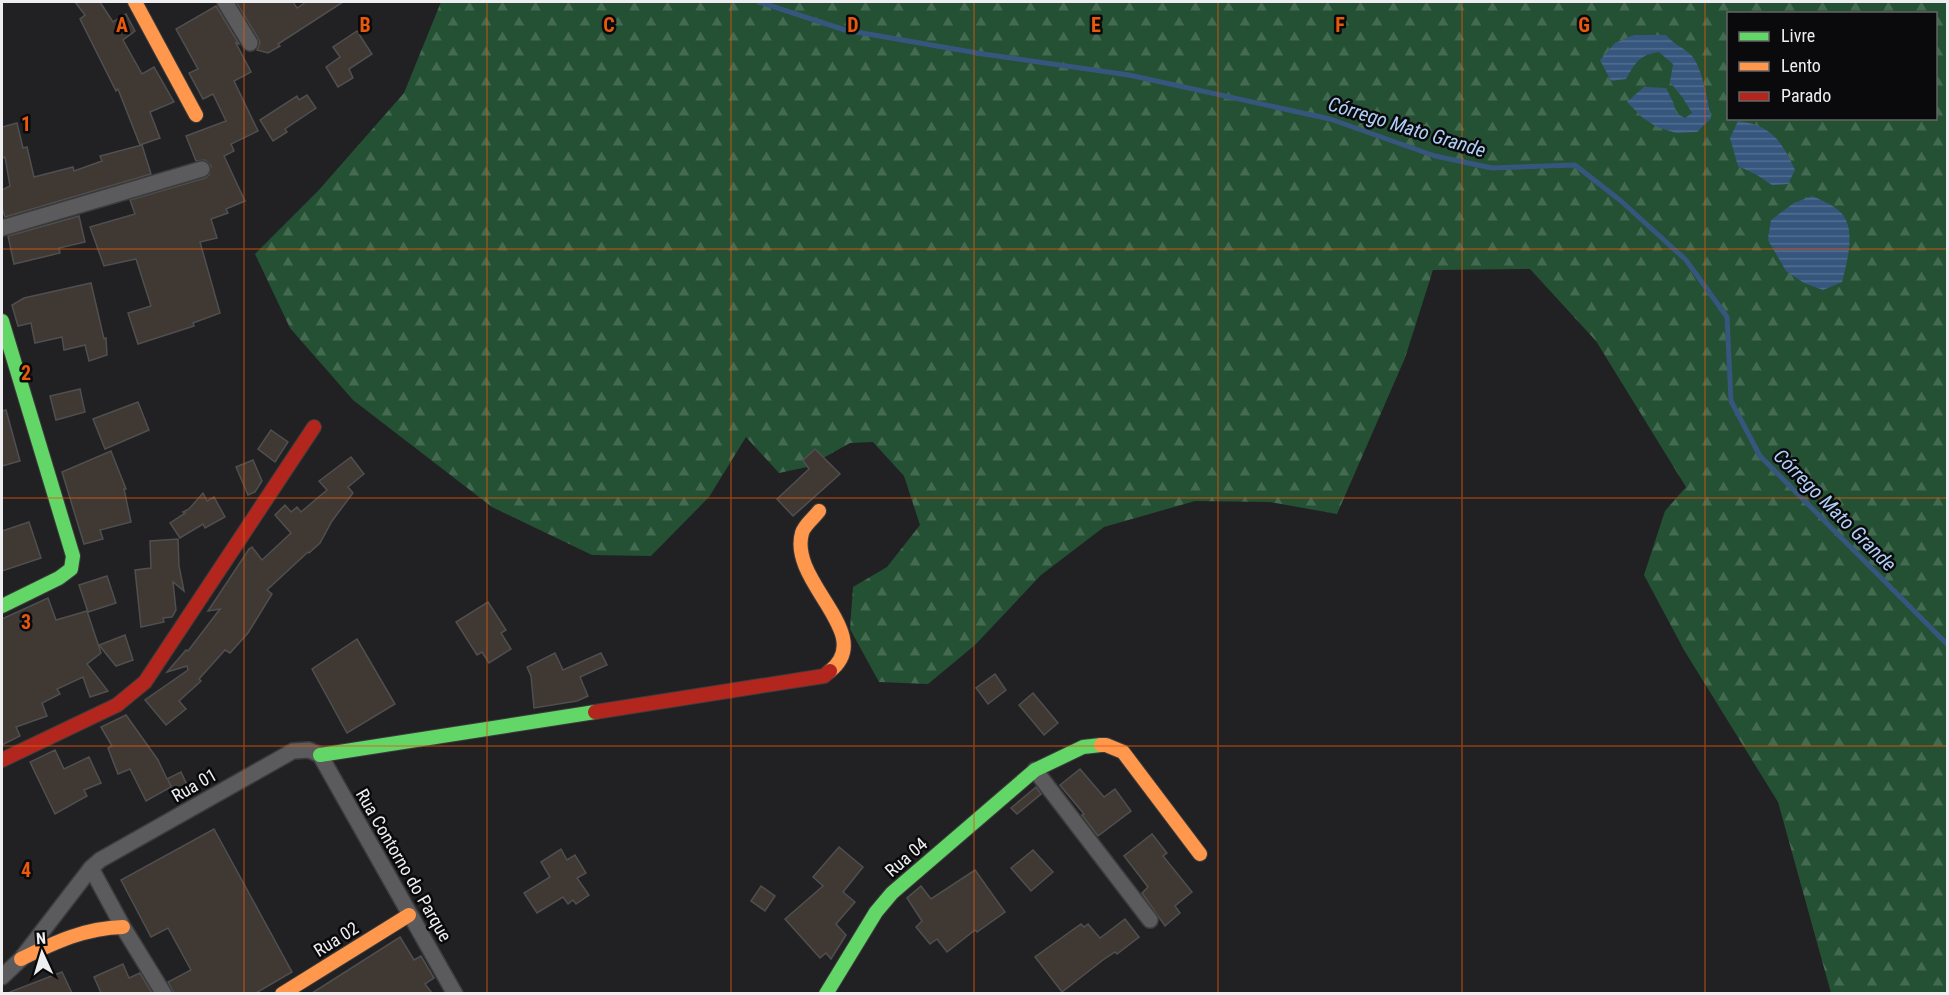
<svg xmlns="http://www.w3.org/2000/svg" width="1949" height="995" font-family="'Roboto Condensed',sans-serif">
	<defs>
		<pattern id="forest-firs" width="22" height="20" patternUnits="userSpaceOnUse" patternTransform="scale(1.5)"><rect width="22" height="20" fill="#245133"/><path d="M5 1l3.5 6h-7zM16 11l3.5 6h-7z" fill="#446a51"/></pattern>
		<pattern id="water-rules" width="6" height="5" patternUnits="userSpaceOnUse" patternTransform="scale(1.5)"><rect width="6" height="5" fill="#36567e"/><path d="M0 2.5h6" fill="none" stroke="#536f91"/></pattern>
	</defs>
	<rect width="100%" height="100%" fill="#212123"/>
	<path fill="url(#forest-firs)" fill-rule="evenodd" d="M 441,2 L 1947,2 L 1947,993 L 1831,993 L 1778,802 L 1684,650 L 1644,575 L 1665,511 L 1686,487 L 1596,341 L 1530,269 L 1433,270 L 1405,358 L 1337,514 L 1270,502 L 1195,501 L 1104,527 L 1041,575 L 975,645 L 928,684 L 879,682 L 850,629 L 853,587 L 887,567 L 920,525 L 904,476 L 873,442 L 850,443 L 807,467 L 779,473 L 746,437 L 709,497 L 651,556 L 592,555 L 492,507 L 353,400 L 290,328 L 255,254 L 318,191 L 404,93 ZM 1728,14 L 1936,14 L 1936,118 L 1728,118 Z"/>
	<g fill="url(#water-rules)">
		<path d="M 1634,35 L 1666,35 C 1673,44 1683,47 1691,55 C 1702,66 1708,103 1711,118 L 1697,132 L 1676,133 L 1657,127 L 1643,118 L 1627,102 L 1644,87 L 1666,88 L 1673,102 L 1676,113 L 1685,118 L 1692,113 L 1683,98 L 1670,82 L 1673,64 L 1659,52 C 1639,55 1636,62 1626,79 L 1611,81 L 1600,60 L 1615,43 Z"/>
		<path d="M 1738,121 C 1771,125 1782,141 1795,170 L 1788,184 L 1772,185 L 1757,175 L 1738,166 L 1730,138 Z"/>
		<path d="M 1812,196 C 1821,200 1831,204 1838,210 C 1858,225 1847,262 1842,282 L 1823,290 L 1804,283 L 1786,271 L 1768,240 L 1771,220 L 1794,203 Z"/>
	</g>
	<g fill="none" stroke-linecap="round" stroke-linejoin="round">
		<path stroke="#36567e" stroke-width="5" d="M 759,2 L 845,30 L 983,54 L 1129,75 L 1330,119 L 1435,156 L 1492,168 L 1575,165 L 1621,201 L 1686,260 L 1727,317 L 1731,401 L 1760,456 L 1948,645"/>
	</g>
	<g fill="#403833" stroke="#504f50" stroke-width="1.5">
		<path d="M 75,2 L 100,2 L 113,22 L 126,14 L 135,31 L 123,40 L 142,74 L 154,67 L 174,102 L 150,112 L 160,138 L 140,145 L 118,89 L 116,91 L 80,19 L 85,15 Z"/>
		<path d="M 236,2 L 293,2 L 297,8 L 306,2 L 343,2 L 278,44 L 280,46 L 268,53 L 257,50 L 260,43 L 258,38 Z"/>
		<path d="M 216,6 L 239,44 L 236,43 L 251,72 L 234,81 L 258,131 L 231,144 L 234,151 L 224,156 L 245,201 L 226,209 L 228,213 L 211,219 L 217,238 L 200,242 L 220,313 L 193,323 L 194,326 L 138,344 L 128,313 L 151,306 L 136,259 L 104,266 L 90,227 L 135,214 L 130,200 L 205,178 L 209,175 L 211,166 L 205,160 L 196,161 L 186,136 L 226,121 L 213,94 L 203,99 L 189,73 L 198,69 L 176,29 Z"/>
		<path d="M 357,31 L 372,54 L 349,69 L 353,78 L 338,87 L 326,67 L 340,57 L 333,47 Z"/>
		<path d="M 307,95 L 316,108 L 285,129 L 287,132 L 273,141 L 260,120 L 297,96 L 299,100 Z"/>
		<path d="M 17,123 L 23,148 L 27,147 L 34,177 L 73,167 L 74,171 L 102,161 L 100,156 L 142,145 L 151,174 L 5,217 L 2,208 L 2,190 L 10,186 L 5,157 L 2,158 L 2,127 Z"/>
		<path d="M 79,216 L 85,242 L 59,248 L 60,253 L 14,264 L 8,236 Z"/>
		<path d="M 91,283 L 104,339 L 106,338 L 107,355 L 89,361 L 85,345 L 64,350 L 62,337 L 35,343 L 31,323 L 18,326 L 12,305 L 24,298 Z"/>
		<path d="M 80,389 L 85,412 L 56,420 L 50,396 Z"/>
		<path d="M 138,402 L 149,430 L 105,449 L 93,419 Z"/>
		<path d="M 6,410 L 20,461 L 2,466 L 2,411 Z"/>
		<path d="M 271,430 L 288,442 L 275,462 L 258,449 Z"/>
		<path d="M 815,449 L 840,474 L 793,516 L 777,499 L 809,469 L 803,460 Z"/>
		<path d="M 111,451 L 126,489 L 124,489 L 131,522 L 100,530 L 103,539 L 84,544 L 62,472 Z"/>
		<path d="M 351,457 L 364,474 L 348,487 L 353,493 L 332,521 L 320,543 L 309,553 L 308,552 L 267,590 L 272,594 L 248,633 L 230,653 L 225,650 L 199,679 L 201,681 L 179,701 L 186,709 L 166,725 L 145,700 L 188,670 L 187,666 L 167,672 L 186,650 L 188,651 L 220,609 L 208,611 L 249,549 L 252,547 L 262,560 L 291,533 L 275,515 L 285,505 L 291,512 L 297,507 L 301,512 L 327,490 L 319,481 Z"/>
		<path d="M 253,460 L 262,481 L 255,492 L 248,495 L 236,467 Z"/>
		<path d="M 203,493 L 207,501 L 214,497 L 225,517 L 205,528 L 203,524 L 180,538 L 170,523 L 185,513 L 183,512 L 189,509 Z"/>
		<path d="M 29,522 L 41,558 L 2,571 L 2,531 Z"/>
		<path d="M 178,539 L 179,566 L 184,591 L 173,582 L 176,610 L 172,617 L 163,618 L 164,622 L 141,627 L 135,570 L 151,568 L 150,541 Z"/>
		<path d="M 107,576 L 116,603 L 88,612 L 79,585 Z"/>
		<path d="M 48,598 L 56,620 L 87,611 L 101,653 L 87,664 L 108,691 L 90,697 L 83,677 L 57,689 L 60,694 L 42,703 L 47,716 L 16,727 L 20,736 L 2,745 L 2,619 Z"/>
		<path d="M 488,602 L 506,630 L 501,633 L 511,649 L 489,663 L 482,652 L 477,655 L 456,622 Z"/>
		<path d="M 125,635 L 133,660 L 116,666 L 99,645 Z"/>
		<path d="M 357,639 L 395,704 L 347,733 L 312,669 Z"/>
		<path d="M 555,653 L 563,670 L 601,653 L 607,665 L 580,677 L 588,696 L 577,701 L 534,708 L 531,676 L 527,667 Z"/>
		<path d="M 995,674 L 1006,690 L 988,704 L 976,688 Z"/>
		<path d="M 1033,693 L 1058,723 L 1044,735 L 1019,705 Z"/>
		<path d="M 126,715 L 158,760 L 167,779 L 181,772 L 187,785 L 174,792 L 168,780 L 171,787 L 146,801 L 130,769 L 118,774 L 108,748 L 112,746 L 101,727 Z"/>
		<path d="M 55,750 L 64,769 L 89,757 L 101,783 L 84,790 L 87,796 L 55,814 L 30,762 Z"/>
		<path d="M 1080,769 L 1104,797 L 1115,789 L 1131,811 L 1098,836 L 1082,815 L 1084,814 L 1060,785 Z"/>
		<path d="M 1036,787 L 1041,794 L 1017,814 L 1011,808 Z"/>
		<path d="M 214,829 L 292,972 L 256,993 L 174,993 L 168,982 L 191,970 L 168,928 L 151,937 L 121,880 Z"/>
		<path d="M 1152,834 L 1167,853 L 1163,856 L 1192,892 L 1175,906 L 1180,913 L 1165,926 L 1142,893 L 1148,887 L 1124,856 Z"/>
		<path d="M 839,847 L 863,867 L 843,892 L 855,902 L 836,924 L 846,935 L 831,959 L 826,953 L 820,958 L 785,919 L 823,886 L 813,877 Z"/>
		<path d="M 561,849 L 567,860 L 575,855 L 586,873 L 577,878 L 589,895 L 576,904 L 573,900 L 568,904 L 563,897 L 537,913 L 524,893 L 550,877 L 541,862 Z"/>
		<path d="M 1033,850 L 1053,872 L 1031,891 L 1011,868 Z"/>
		<path d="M 975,870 L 1005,912 L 977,932 L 975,930 L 947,952 L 937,939 L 930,944 L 916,927 L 922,921 L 907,898 L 921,886 L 931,899 Z"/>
		<path d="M 761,886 L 775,896 L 765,911 L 751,901 Z"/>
		<path d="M 1125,919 L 1139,937 L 1117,954 L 1115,952 L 1103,960 L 1062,992 L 1035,957 L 1081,924 L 1084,927 L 1088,924 L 1100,938 Z"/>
		<path d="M 400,937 L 414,960 L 421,956 L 434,978 L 425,984 L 432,993 L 312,993 Z"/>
		<path d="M 123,964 L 129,978 L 140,973 L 152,993 L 101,993 L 94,977 Z"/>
		<path d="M 62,972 L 72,993 L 10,993 L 10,992 Z"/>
	</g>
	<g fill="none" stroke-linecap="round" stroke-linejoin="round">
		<g stroke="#3c3c3d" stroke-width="18">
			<g id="street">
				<path d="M 225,2 L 250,43"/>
				<path d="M 2,228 L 202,169"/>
				<path d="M 1035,770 L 1150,920"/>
				<path d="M 91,868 L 123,927 L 164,994"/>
				<path d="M 2,977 L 21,959 L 91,868 L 100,860 L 293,751 L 309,750 L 320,755 L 455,994"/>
			</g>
		</g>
		<g stroke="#3c3c3d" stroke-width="16">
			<g id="fast">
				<path d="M 2,321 L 73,556 L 71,569 L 59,578 L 2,606"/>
				<path d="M 320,755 L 595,712"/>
				<path d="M 826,994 L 876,912 L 892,893 L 1035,770 L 1083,747 L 1101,745"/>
			</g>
		</g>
		<g stroke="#3c3c3d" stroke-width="16">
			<g id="slow">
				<path d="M 135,2 L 196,115"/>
				<path d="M 819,511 C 814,518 804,525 802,533 C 788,582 877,634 830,671"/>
				<path d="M 1101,745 L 1106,745 L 1123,752 L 1200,854"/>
				<path d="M 21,959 C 55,942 85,928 123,927"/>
				<path d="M 282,994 L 409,915"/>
			</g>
		</g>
		<g stroke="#3c3c3d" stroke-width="16">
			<g id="jam">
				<path d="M 595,712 L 824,676 L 830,671"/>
				<path d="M 2,760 L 117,705 L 145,682 L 314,427"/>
			</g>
		</g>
		<use href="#street" stroke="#5b5b5d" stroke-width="15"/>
		<use href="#fast" stroke="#63d668" stroke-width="14"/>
		<use href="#slow" stroke="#ff974d" stroke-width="14"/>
		<use href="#jam" stroke="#b3261e" stroke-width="14"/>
	</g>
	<path fill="none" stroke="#e8590c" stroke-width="1.5" stroke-opacity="0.55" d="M 244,2 L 244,994M 487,2 L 487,994M 731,2 L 731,994M 974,2 L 974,994M 1218,2 L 1218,994M 1462,2 L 1462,994M 1705,2 L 1705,994M 2,249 L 1948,249M 2,498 L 1948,498M 2,746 L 1948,746"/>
	<g text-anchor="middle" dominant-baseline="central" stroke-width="5" stroke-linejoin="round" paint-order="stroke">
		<g font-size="18" fill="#eeedf0" stroke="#0a0a0c">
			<text transform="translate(194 785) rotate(-30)">Rua 01</text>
			<text transform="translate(906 857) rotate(-41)">Rua 04</text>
			<text transform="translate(404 865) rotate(60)">Rua Contorno do Parque</text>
			<text transform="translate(336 939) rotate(-32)">Rua 02</text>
		</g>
		<g font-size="20" font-style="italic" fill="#afcff8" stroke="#0a0a0c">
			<text transform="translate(1407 127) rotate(17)">Córrego Mato Grande</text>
			<text transform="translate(1835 510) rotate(45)">Córrego Mato Grande</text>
		</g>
	</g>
	<g font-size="20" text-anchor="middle" font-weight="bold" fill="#e8590c" stroke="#0a0a0c" stroke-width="5" stroke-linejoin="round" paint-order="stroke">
		<text x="122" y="32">A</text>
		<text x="365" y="32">B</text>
		<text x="609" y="32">C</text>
		<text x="853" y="32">D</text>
		<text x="1096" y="32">E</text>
		<text x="1340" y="32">F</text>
		<text x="1584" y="32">G</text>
		<text x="26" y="131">1</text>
		<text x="26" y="380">2</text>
		<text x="26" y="629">3</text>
		<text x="26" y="877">4</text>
	</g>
	<rect width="1949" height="995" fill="none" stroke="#eeedf0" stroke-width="6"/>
	<rect x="1727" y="12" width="210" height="108" fill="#0a0a0c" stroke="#656567" stroke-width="1.5"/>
	<rect x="1739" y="32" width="30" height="9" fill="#63d668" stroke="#656567" stroke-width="1.5"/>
	<text x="1781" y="42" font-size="18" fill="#eeedf0">Livre</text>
	<rect x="1739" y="62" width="30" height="9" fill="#ff974d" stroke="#656567" stroke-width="1.5"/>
	<text x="1781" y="72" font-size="18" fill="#eeedf0">Lento</text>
	<rect x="1739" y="92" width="30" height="9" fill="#b3261e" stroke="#656567" stroke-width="1.5"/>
	<text x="1781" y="102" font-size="18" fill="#eeedf0">Parado</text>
	<g transform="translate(42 953) rotate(356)" stroke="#0a0a0c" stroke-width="4.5" paint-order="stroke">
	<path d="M0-4.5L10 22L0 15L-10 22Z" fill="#eeedf0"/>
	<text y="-9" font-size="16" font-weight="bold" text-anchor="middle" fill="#eeedf0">N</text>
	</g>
</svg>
